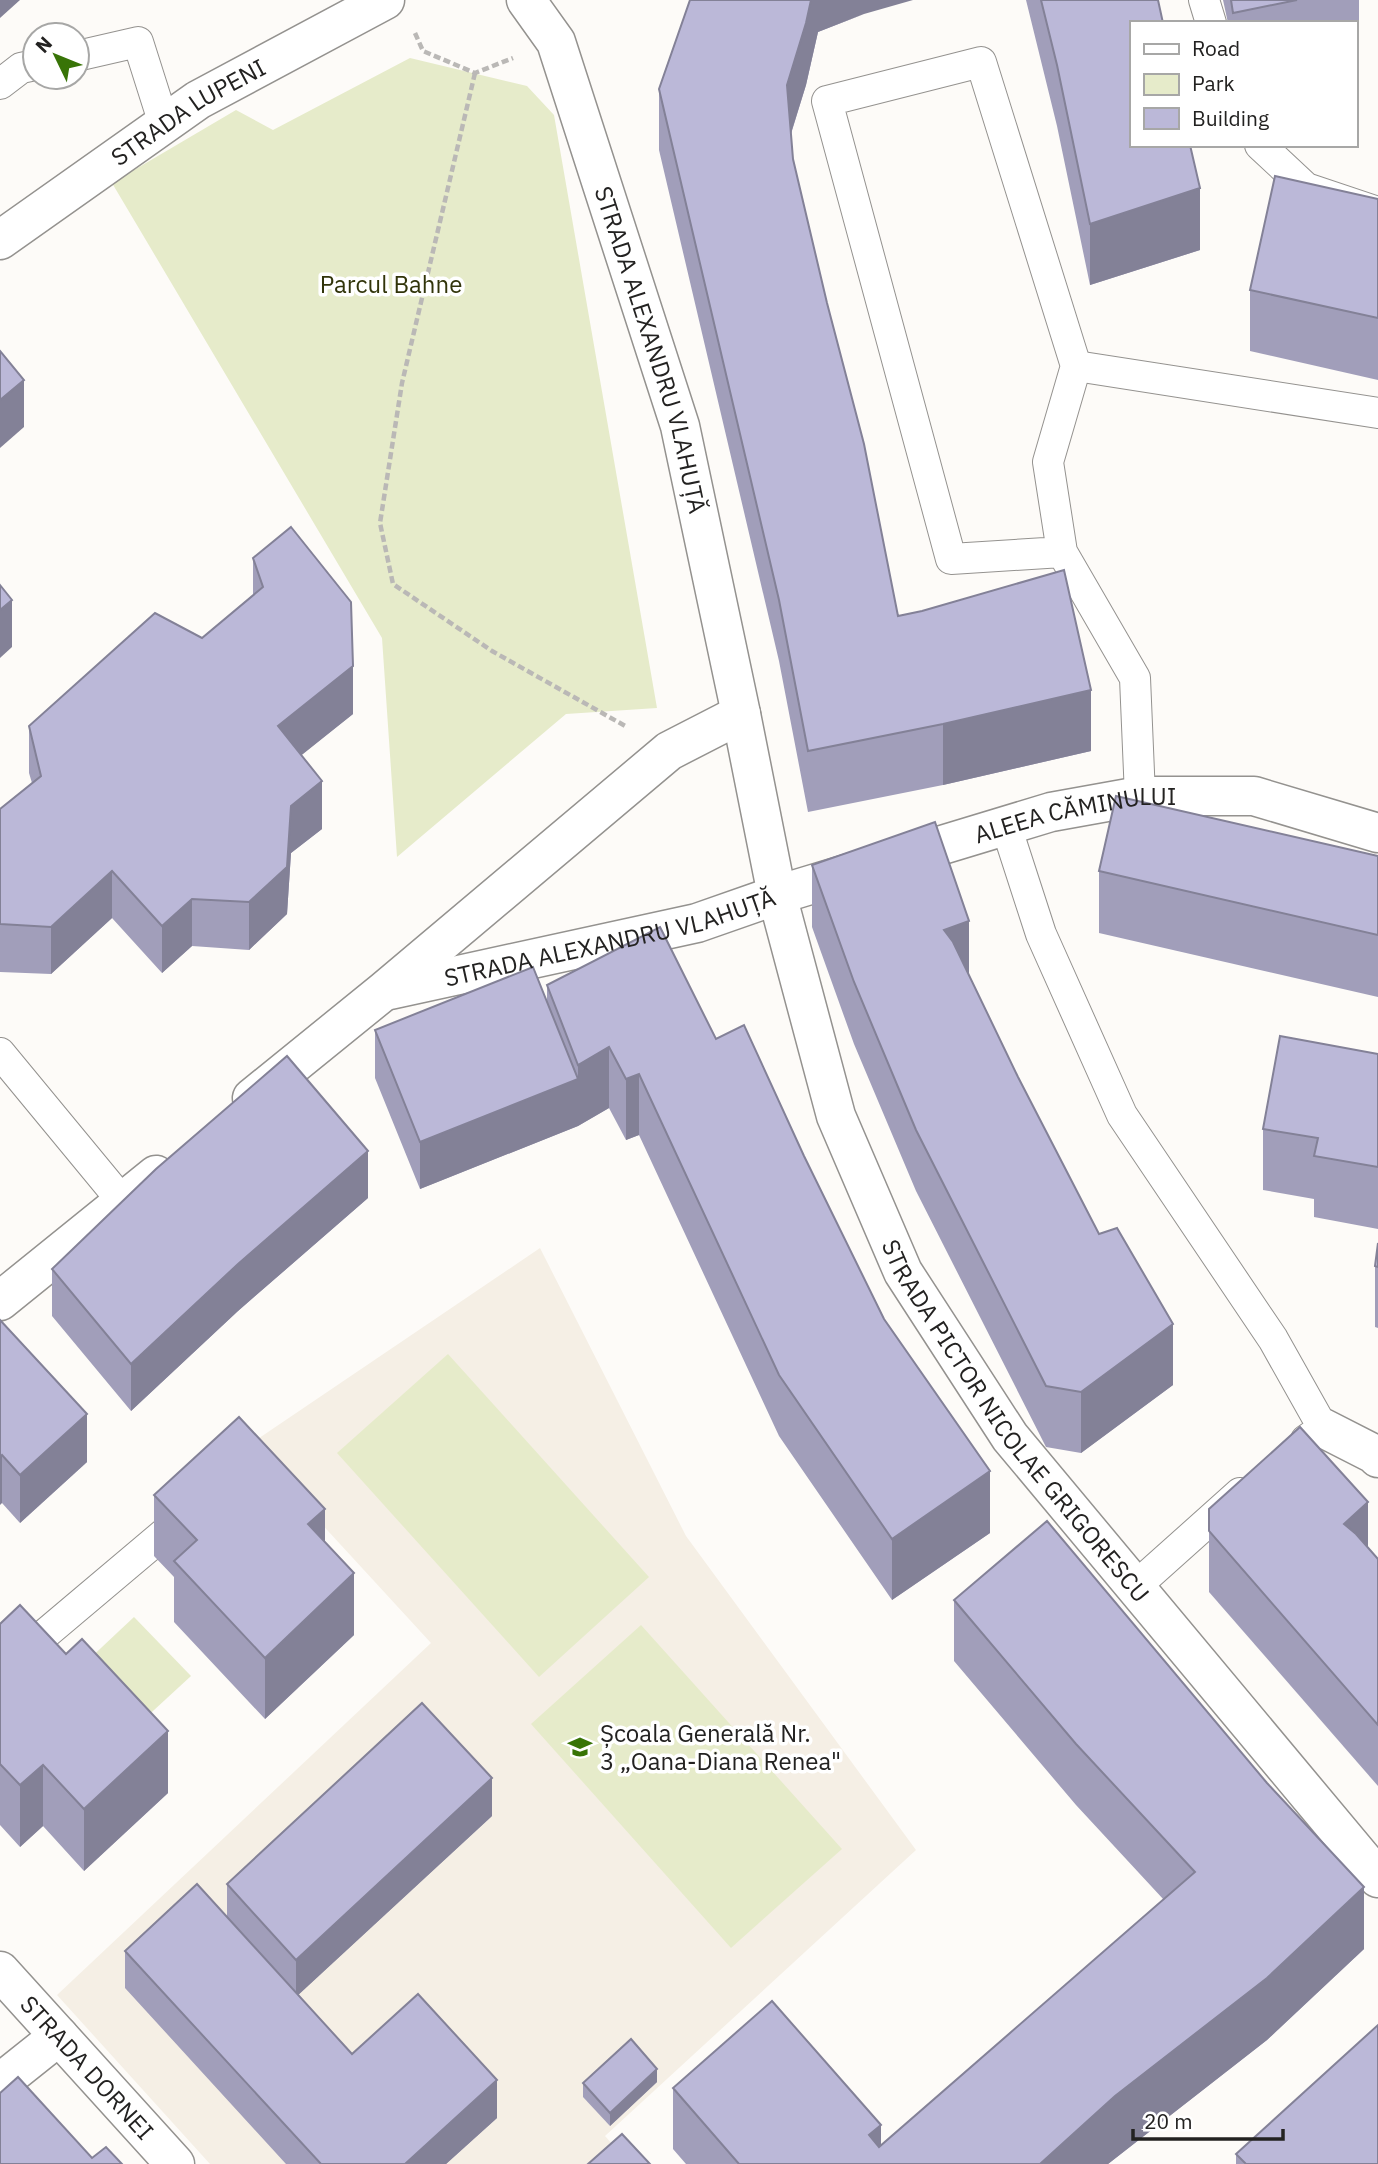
<svg xmlns="http://www.w3.org/2000/svg" width="1378" height="2164" font-family="'IBM Plex Sans',sans-serif">
	<rect width="100%" height="100%" fill="#fdfbf8"/>
	<path fill="#f5efe5" d="M 540,1248 L 686,1536 L 916,1850 L 605,2136 L 630,2164 L 210,2164 L 57,1995 L 431,1643 L 249,1445 Z"/>
	<g fill="#e6ebca">
		<path d="M 410,58 L 527,86 L 554,115 L 657,708 L 566,714 L 397,857 L 382,638 L 112,183 L 236,110 L 273,130 Z"/>
		<path d="M 448,1354 L 649,1577 L 539,1677 L 337,1453 Z"/>
		<path d="M 134,1617 L 191,1676 L 141,1722 L 85,1663 Z"/>
		<path d="M 641,1625 L 842,1849 L 731,1948 L 531,1724 Z"/>
	</g>
	<g fill="none" stroke-linecap="round" stroke-linejoin="round">
		<g stroke="#94928f" stroke-width="32">
			<g id="service">
				<path d="M 1204,0 L 1211,23"/>
				<path d="M 77,56 L 138,42 L 164,124"/>
				<path d="M 0,84 L 21,68 L 35,65"/>
				<path d="M 1260,145 L 1306,188 L 1378,212"/>
				<path d="M 1076,366 L 1378,413"/>
				<path d="M 1062,552 L 951,559 L 827,101 L 981,62 L 1076,366 L 1048,462 L 1062,552 L 1135,678 L 1140,796"/>
				<path d="M 1006,826 L 1041,934 L 1122,1115 L 1273,1339 L 1323,1428 L 1306,1440"/>
				<path d="M 0,1053 L 123,1202"/>
				<path d="M 1136,1586 L 1240,1493"/>
				<path d="M 0,1672 L 172,1527"/>
			</g>
		</g>
		<g stroke="#94928f" stroke-width="41">
			<g id="minor">
				<path id="s1" d="M 777,895 L 1051,812 L 1140,796 L 1254,796 L 1378,833"/>
				<path d="M 1323,1428 L 1374,1454 L 1378,1458"/>
				<path d="M 0,2083 L 59,2036"/>
			</g>
		</g>
		<g stroke="#94928f" stroke-width="41">
			<g id="tertiary">
				<path id="s2" d="M 526,0 L 556,42 L 680,426 L 741,714 L 777,895 L 836,1116 L 903,1272 L 1010,1437 L 1378,1878"/>
				<path id="s3" d="M 0,240 L 198,100 L 385,0"/>
				<path id="s4" d="M 390,990 L 697,923 L 777,895"/>
				<path d="M 252,1098 L 384,991 L 669,751 L 741,714"/>
				<path d="M 0,1301 L 156,1175"/>
				<path id="s5" d="M 0,1971 L 175,2164"/>
			</g>
		</g>
		<g stroke="#bab8b6" stroke-width="4.5" stroke-dasharray="7 3.5" stroke-linecap="butt">
			<path d="M 415,33 L 423,51 L 475,73 L 513,58"/>
			<path d="M 475,73 L 402,383 L 380,523 L 393,584 L 492,651 L 627,727"/>
		</g>
		<use href="#service" stroke="#fff" stroke-width="30"/>
		<use href="#minor" stroke="#fff" stroke-width="38"/>
		<use href="#tertiary" stroke="#fff" stroke-width="38"/>
	</g>
	<g fill="#a19eba">
		<path d="M 1026,0 L 1158,0 L 1200,250 L 1090,285 L 1057,126 Z"/>
		<path d="M 1223,0 L 1359,0 L 1359,25 L 1355,26 L 1355,23 L 1228,23 Z"/>
		<path d="M 864,14 L 818,32 L 806,85 L 791,134 L 793,159 L 898,616 L 1091,751 L 943,785 L 808,812 L 779,661 L 659,150 L 659,89 Z"/>
		<path d="M 1378,199 L 1378,380 L 1250,351 L 1250,290 Z"/>
		<path d="M 253,558 L 353,714 L 301,755 L 322,829 L 291,853 L 287,914 L 249,950 L 192,946 L 162,973 L 112,918 L 51,974 L 0,972 L 0,809 L 32,783 L 29,773 L 29,726 L 202,638 L 253,596 Z"/>
		<path d="M 1378,856 L 1378,997 L 1099,933 L 1099,871 Z"/>
		<path d="M 812,865 L 969,975 L 1018,1077 L 1173,1385 L 1081,1453 L 1046,1447 L 916,1191 L 854,1044 L 812,927 Z"/>
		<path d="M 547,985 L 716,1039 L 804,1156 L 990,1533 L 892,1600 L 779,1436 L 639,1135 L 626,1140 L 609,1108 L 578,1126 L 420,1189 L 375,1078 L 375,1030 L 547,1000 Z"/>
		<path d="M 1378,1054 L 1378,1229 L 1314,1217 L 1314,1199 L 1263,1190 L 1263,1129 Z"/>
		<path d="M 368,1198 L 238,1311 L 131,1411 L 52,1316 L 52,1269 Z"/>
		<path d="M 1378,1244 L 1378,1328 L 1375,1327 L 1375,1266 Z"/>
		<path d="M 0,1320 L 87,1462 L 20,1523 L 2,1503 Z"/>
		<path d="M 154,1495 L 325,1542 L 354,1635 L 265,1719 L 174,1622 L 174,1577 L 154,1556 Z"/>
		<path d="M 1209,1531 L 1368,1547 L 1378,1559 L 1378,1786 L 1209,1592 Z"/>
		<path d="M 954,1600 L 1364,1949 L 1267,2040 L 1108,2164 L 686,2164 L 673,2149 L 673,2088 L 881,2146 L 1164,1900 L 1076,1805 L 954,1661 Z"/>
		<path d="M 0,1624 L 168,1793 L 84,1871 L 43,1826 L 20,1847 L 0,1825 Z"/>
		<path d="M 492,1816 L 298,1995 L 352,2054 L 497,2118 L 446,2164 L 286,2164 L 125,1988 L 125,1951 L 227,1917 L 227,1884 Z"/>
		<path d="M 657,2082 L 610,2126 L 583,2097 L 583,2083 Z"/>
		<path d="M 1236,2154 L 1378,2164 L 1236,2164 Z"/>
	</g>
	<g fill="#838197">
		<path d="M 0,0 L 20,0 L 0,18 Z"/>
		<path d="M 811,0 L 913,0 L 864,14 L 818,32 L 806,85 L 787,146 L 787,85 Z"/>
		<path d="M 1200,188 L 1200,250 L 1090,285 L 1090,224 Z"/>
		<path d="M 24,380 L 24,427 L 0,448 L 0,400 Z"/>
		<path d="M 12,600 L 12,647 L 0,658 L 0,610 Z"/>
		<path d="M 353,666 L 353,714 L 278,774 L 278,726 Z"/>
		<path d="M 1091,690 L 1091,751 L 943,785 L 943,724 Z"/>
		<path d="M 322,781 L 322,829 L 291,853 L 287,914 L 249,950 L 249,902 L 291,806 Z"/>
		<path d="M 112,871 L 112,918 L 51,974 L 51,927 Z"/>
		<path d="M 192,899 L 192,946 L 162,973 L 162,926 Z"/>
		<path d="M 969,921 L 969,983 L 944,930 Z"/>
		<path d="M 609,1047 L 609,1108 L 578,1126 L 420,1189 L 420,1142 L 578,1079 L 578,1065 Z"/>
		<path d="M 639,1074 L 639,1135 L 626,1140 L 626,1079 Z"/>
		<path d="M 368,1151 L 368,1198 L 238,1311 L 131,1411 L 131,1364 L 238,1264 Z"/>
		<path d="M 1173,1324 L 1173,1385 L 1081,1453 L 1081,1392 Z"/>
		<path d="M 87,1414 L 87,1462 L 20,1523 L 20,1475 Z"/>
		<path d="M 2,1455 L 2,1503 L 0,1505 L 0,1457 Z"/>
		<path d="M 990,1471 L 990,1533 L 892,1600 L 892,1539 Z"/>
		<path d="M 1368,1502 L 1368,1563 L 1344,1524 Z"/>
		<path d="M 325,1509 L 325,1570 L 308,1524 Z"/>
		<path d="M 354,1573 L 354,1635 L 265,1719 L 265,1658 Z"/>
		<path d="M 168,1731 L 168,1793 L 84,1871 L 84,1809 Z"/>
		<path d="M 43,1765 L 43,1826 L 20,1847 L 20,1785 Z"/>
		<path d="M 492,1778 L 492,1816 L 296,1997 L 296,1960 Z"/>
		<path d="M 1364,1887 L 1364,1949 L 1267,2040 L 1108,2164 L 1040,2164 L 1115,2096 Z"/>
		<path d="M 657,2069 L 657,2082 L 610,2126 L 610,2113 Z"/>
		<path d="M 497,2080 L 497,2118 L 446,2164 L 405,2164 Z"/>
		<path d="M 881,2125 L 881,2164 L 869,2135 Z"/>
	</g>
	<g fill="#bbb8d8" stroke="#838197" stroke-width="2">
		<path d="M 690,0 L 811,0 L 806,23 L 787,85 L 793,159 L 827,303 L 864,444 L 898,616 L 922,611 L 1064,570 L 1091,690 L 943,724 L 808,751 L 779,600 L 659,89 Z"/>
		<path d="M 1041,0 L 1158,0 L 1163,23 L 1131,23 L 1131,145 L 1190,145 L 1200,188 L 1090,224 L 1057,65 Z"/>
		<path d="M 1231,0 L 1297,0 L 1233,13 Z"/>
		<path d="M 1275,176 L 1378,199 L 1378,318 L 1250,290 Z"/>
		<path d="M 0,351 L 24,380 L 0,400 Z"/>
		<path d="M 291,527 L 351,602 L 353,666 L 278,726 L 322,781 L 291,806 L 287,867 L 249,902 L 192,899 L 162,926 L 112,871 L 51,927 L 0,924 L 0,809 L 41,776 L 29,726 L 155,613 L 202,638 L 263,587 L 253,558 Z"/>
		<path d="M 0,585 L 12,600 L 0,610 Z"/>
		<path d="M 1116,796 L 1378,856 L 1378,935 L 1099,871 Z"/>
		<path d="M 935,822 L 969,921 L 944,930 L 953,942 L 1018,1077 L 1099,1234 L 1117,1228 L 1173,1324 L 1081,1392 L 1046,1386 L 916,1130 L 854,982 L 812,865 Z"/>
		<path d="M 660,927 L 716,1039 L 744,1025 L 804,1156 L 884,1319 L 990,1471 L 892,1539 L 779,1375 L 639,1074 L 626,1079 L 609,1047 L 578,1065 L 547,985 Z"/>
		<path d="M 533,967 L 578,1079 L 420,1142 L 375,1030 Z"/>
		<path d="M 1280,1036 L 1378,1054 L 1378,1167 L 1314,1156 L 1318,1138 L 1263,1129 Z"/>
		<path d="M 287,1056 L 368,1151 L 238,1264 L 131,1364 L 52,1269 L 156,1169 Z"/>
		<path d="M 1378,1243 L 1378,1267 L 1375,1266 Z"/>
		<path d="M 0,1320 L 87,1414 L 20,1475 L 2,1455 L 0,1457 Z"/>
		<path d="M 239,1417 L 325,1509 L 308,1524 L 354,1573 L 265,1658 L 174,1561 L 197,1540 L 154,1495 Z"/>
		<path d="M 1300,1427 L 1368,1502 L 1344,1524 L 1356,1534 L 1378,1559 L 1378,1725 L 1209,1531 L 1209,1509 Z"/>
		<path d="M 1047,1521 L 1267,1783 L 1364,1887 L 1267,1978 L 1115,2096 L 1040,2164 L 739,2164 L 673,2088 L 772,2001 L 881,2125 L 869,2135 L 879,2147 L 1195,1872 L 1076,1744 L 954,1600 Z"/>
		<path d="M 20,1605 L 66,1654 L 82,1639 L 168,1731 L 84,1809 L 43,1765 L 20,1785 L 0,1764 L 0,1624 Z"/>
		<path d="M 422,1703 L 492,1778 L 296,1960 L 227,1884 Z"/>
		<path d="M 197,1884 L 352,2054 L 418,1994 L 497,2080 L 405,2164 L 321,2164 L 125,1951 Z"/>
		<path d="M 1378,2025 L 1378,2164 L 1246,2164 L 1236,2154 Z"/>
		<path d="M 631,2039 L 657,2069 L 610,2113 L 583,2083 Z"/>
		<path d="M 18,2077 L 92,2158 L 106,2147 L 122,2164 L 0,2164 L 0,2093 Z"/>
		<path d="M 622,2134 L 650,2164 L 588,2164 Z"/>
	</g>
	<defs>
		<g id="school-bare" transform="scale(1.89)"><path d="M0-5L7-2L0 1L-7-2ZM-4 1L0 2.5L4 1V4Q0 6-4 4Z" fill="#387407" stroke="#fff" stroke-width="2.5" paint-order="stroke"/></g>
	</defs>
	<g fill-rule="evenodd">
		<use href="#school-bare" x="580" y="1747"/>
	</g>
	<g text-anchor="middle" dominant-baseline="central" stroke-width="7" stroke-linejoin="round" paint-order="stroke">
		<g font-size="24" fill="#232221" stroke="#fff">
			<text stroke="none"><textPath href="#s3" startOffset="228">STRADA LUPENI</textPath></text>
			<text stroke="none"><textPath href="#s2" startOffset="374">STRADA ALEXANDRU VLAHUȚĂ</textPath></text>
			<text stroke="none"><textPath href="#s1" startOffset="310">ALEEA CĂMINULUI</textPath></text>
			<text stroke="none"><textPath href="#s4" startOffset="226">STRADA ALEXANDRU VLAHUȚĂ</textPath></text>
			<text stroke="none"><textPath href="#s2" startOffset="1519">STRADA PICTOR NICOLAE GRIGORESCU</textPath></text>
			<text stroke="none"><textPath href="#s5" startOffset="130">STRADA DORNEI</textPath></text>
		</g>
		<g font-size="24" fill="#31340a" stroke="#fff">
			<text x="391" y="284">Parcul Bahne</text>
		</g>
		<g font-size="24" fill="#232221" stroke="#fff" text-anchor="start">
			<text x="600" y="1733">Școala Generală Nr.<tspan x="600" dy="28">3 „Oana-Diana Renea"</tspan></text>
		</g>
	</g>
	<rect x="1130" y="21" width="228" height="126" fill="#ffffff" stroke="#a7a7a6" stroke-width="2"/>
	<rect x="1144" y="44" width="35" height="10" fill="#ffffff" stroke="#a7a7a6" stroke-width="2"/>
	<text x="1192" y="56" font-size="21" fill="#232221">Road</text>
	<rect x="1144" y="74" width="35" height="21" fill="#e6ebca" stroke="#a7a7a6" stroke-width="2"/>
	<text x="1192" y="91" font-size="21" fill="#232221">Park</text>
	<rect x="1144" y="108" width="35" height="21" fill="#bbb8d8" stroke="#a7a7a6" stroke-width="2"/>
	<text x="1192" y="126" font-size="21" fill="#232221">Building</text>
	<g transform="translate(56 56) rotate(313)"><circle r="33" fill="#ffffff" stroke="#a7a7a6" stroke-width="2"/>
	<path d="M0-5L12 26L0 18L-12 26Z" fill="#387407"/>
	<text y="-10" font-size="19" font-weight="bold" text-anchor="middle" fill="#232221">N</text>
	</g>
	<path d="M1133 2129v10h150v-10" fill="none" stroke="#232221" stroke-width="3.5"/>
	<text x="1144" y="2129" font-size="21" fill="#232221" stroke="#ffffff" stroke-width="5" paint-order="stroke">20 m</text>
</svg>
